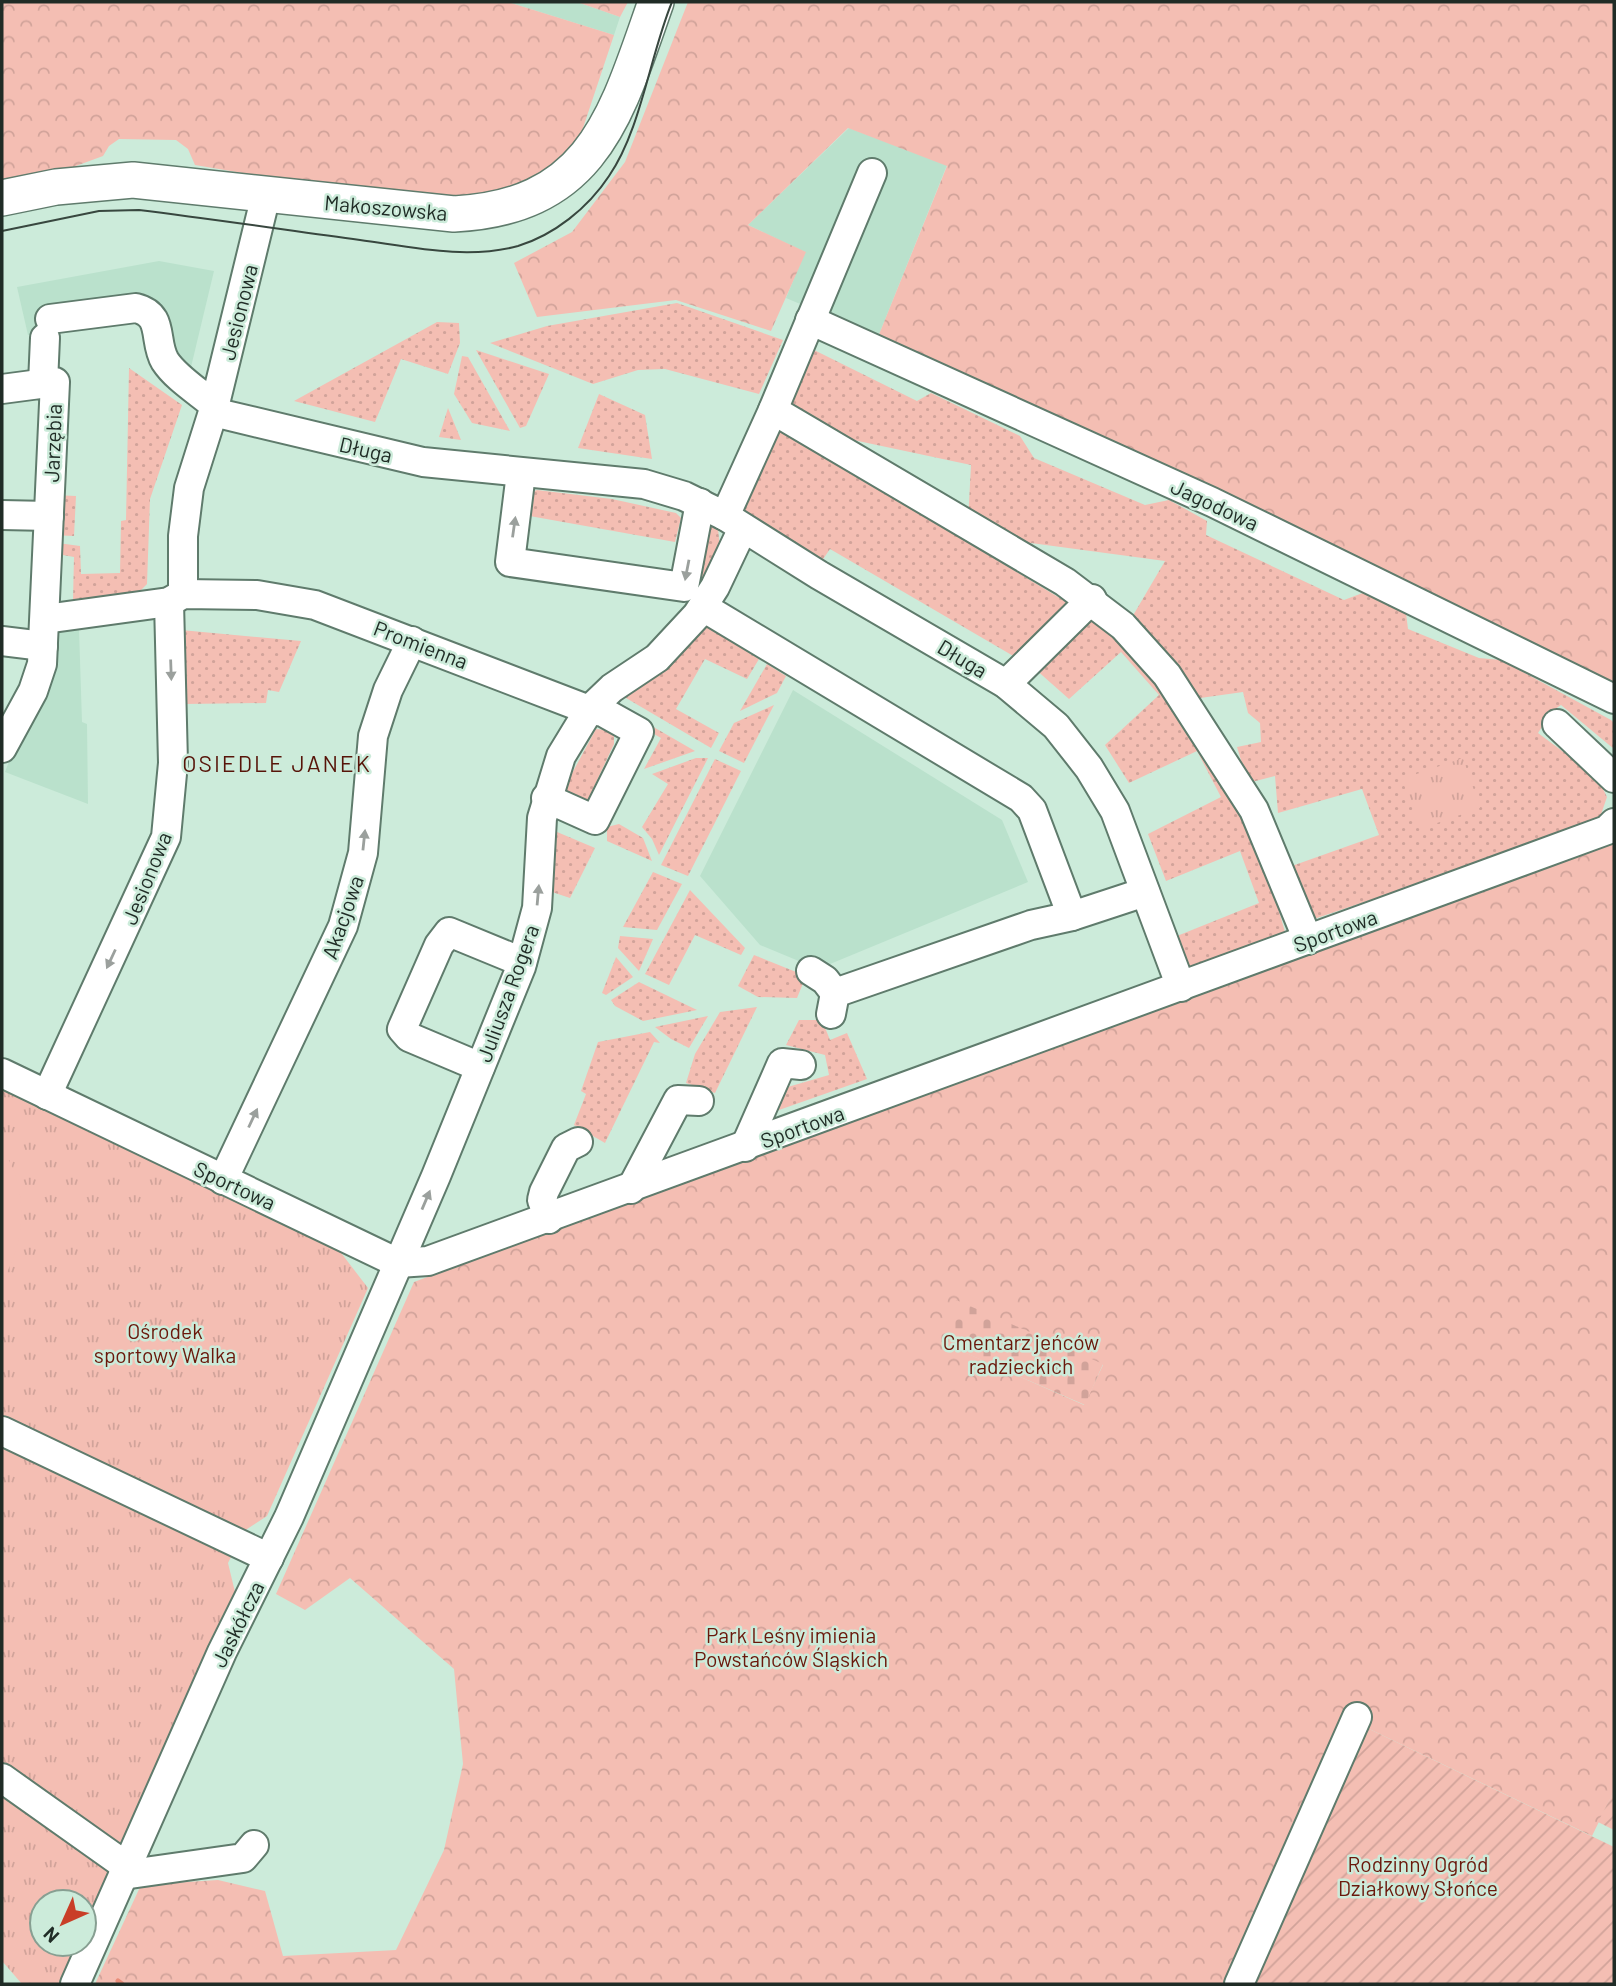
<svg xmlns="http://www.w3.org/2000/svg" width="1616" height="1986" font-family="Barlow,sans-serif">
	<defs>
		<pattern id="grass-dots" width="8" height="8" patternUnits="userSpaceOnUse" patternTransform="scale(1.75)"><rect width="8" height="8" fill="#f4beb3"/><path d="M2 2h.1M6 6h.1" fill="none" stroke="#d1a39a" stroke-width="1.8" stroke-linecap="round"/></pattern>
		<pattern id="forest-crowns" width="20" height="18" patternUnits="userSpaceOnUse" patternTransform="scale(1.75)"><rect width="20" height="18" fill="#f4beb3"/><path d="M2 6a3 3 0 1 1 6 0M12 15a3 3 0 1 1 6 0" fill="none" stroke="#d1a39a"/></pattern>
		<pattern id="cemetery-stones" width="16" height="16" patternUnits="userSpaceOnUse" patternTransform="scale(1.75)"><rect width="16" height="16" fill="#f4beb3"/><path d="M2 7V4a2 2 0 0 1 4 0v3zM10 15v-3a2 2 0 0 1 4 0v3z" fill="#d1a39a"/></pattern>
		<pattern id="park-tufts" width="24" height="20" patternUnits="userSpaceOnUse" patternTransform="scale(1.75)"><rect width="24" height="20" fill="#f4beb3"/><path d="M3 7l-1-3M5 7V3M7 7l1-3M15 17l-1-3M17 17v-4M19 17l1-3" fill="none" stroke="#d1a39a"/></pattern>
		<pattern id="garden-furrows" width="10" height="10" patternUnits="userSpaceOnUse" patternTransform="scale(1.75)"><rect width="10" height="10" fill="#f4beb3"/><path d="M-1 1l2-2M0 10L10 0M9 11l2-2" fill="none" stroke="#d1a39a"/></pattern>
	</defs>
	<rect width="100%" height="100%" fill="#ccebda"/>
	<g fill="#bae1cc">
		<path d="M 508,2 L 577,2 L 620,17 L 614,35 Z"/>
		<path d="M 849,128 L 947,165 L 878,337 L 786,298 L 805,252 L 748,225 Z"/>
		<path d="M 159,261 L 214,271 L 191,367 L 162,359 L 138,318 L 28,335 L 17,287 Z"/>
		<path d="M 60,627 L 79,629 L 82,722 L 87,724 L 88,804 L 5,772 Z"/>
		<path d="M 793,690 L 1002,820 L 1028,882 L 818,969 L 760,945 L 700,876 Z"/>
	</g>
	<g fill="url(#grass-dots)">
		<path d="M 677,303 L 783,340 L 759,394 L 665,369 L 638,370 L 593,384 L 490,343 L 547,326 Z"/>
		<path d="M 437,322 L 459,323 L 460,343 L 448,374 L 401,359 L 375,422 L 294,401 Z"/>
		<path d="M 810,348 L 917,401 L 931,393 L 1020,436 L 1034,458 L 1145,505 L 1169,500 L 1207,521 L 1206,535 L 1344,600 L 1368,591 L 1406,613 L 1408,629 L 1479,658 L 1501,660 L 1611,720 L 1614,723 L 1614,749 L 1561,705 L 1552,711 L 1538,733 L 1597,777 L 1607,797 L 1598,823 L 1311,920 L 1289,867 L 1379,835 L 1362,789 L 1278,813 L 1275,776 L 1248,783 L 1237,747 L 1261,742 L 1260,723 L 1248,713 L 1243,692 L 1186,700 L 1128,624 L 1165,561 L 994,538 L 968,522 L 971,465 L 811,431 L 783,409 Z"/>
		<path d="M 476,350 L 549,374 L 526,426 L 520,428 Z"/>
		<path d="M 462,356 L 468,357 L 510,431 L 472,423 L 454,394 Z"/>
		<path d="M 129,368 L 182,405 L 150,499 L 147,584 L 136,595 L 73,600 L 74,557 L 57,554 L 58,543 L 80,546 L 81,574 L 120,573 L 121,521 L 126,520 Z"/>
		<path d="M 599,394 L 645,415 L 652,459 L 578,448 Z"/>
		<path d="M 448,408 L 461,440 L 439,437 Z"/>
		<path d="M 776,426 L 1091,617 L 1146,667 L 1219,780 L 1241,816 L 1272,887 L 1285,932 L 1191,969 L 1180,960 L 1172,938 L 1259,903 L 1240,851 L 1166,881 L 1148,834 L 1221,797 L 1197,751 L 1129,783 L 1105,745 L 1159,695 L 1121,652 L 1069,699 L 1034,668 L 830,549 L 819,565 L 738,514 Z"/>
		<path d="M 537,490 L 612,499 L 676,513 L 681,518 L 675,542 L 524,515 L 532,492 Z"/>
		<path d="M 54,495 L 76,496 L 74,536 L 52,535 Z"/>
		<path d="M 706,520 L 718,528 L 720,548 L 715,562 L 696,591 Z"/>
		<path d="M 703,624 L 759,659 L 747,679 L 705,659 L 676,709 L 719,733 L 711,748 L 626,698 L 626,692 Z"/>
		<path d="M 181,630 L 301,641 L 279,692 L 268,690 L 266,703 L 185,704 Z"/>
		<path d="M 767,664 L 786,676 L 777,693 L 740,711 Z"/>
		<path d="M 774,705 L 744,763 L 719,751 L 734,723 Z"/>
		<path d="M 624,710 L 695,751 L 644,769 L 661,738 L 621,715 Z"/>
		<path d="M 596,729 L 606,730 L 614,736 L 614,744 L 587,802 L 577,803 L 563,790 Z"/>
		<path d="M 696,758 L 708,758 L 659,855 L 652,839 L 642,827 L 668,784 L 652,774 Z"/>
		<path d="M 715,759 L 741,771 L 688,876 L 661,865 Z"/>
		<path d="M 619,824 L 643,838 L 652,861 L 607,841 L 607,827 Z"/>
		<path d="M 550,829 L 595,848 L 570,898 L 552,892 L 555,849 Z"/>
		<path d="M 653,872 L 682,884 L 657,930 L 623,927 Z"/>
		<path d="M 690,890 L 745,948 L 741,955 L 695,935 L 669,985 L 645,974 Z"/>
		<path d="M 620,936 L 653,939 L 639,971 L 618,948 Z"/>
		<path d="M 754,955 L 806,976 L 797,998 L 758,997 L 738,986 Z"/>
		<path d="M 616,957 L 633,977 L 606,995 L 602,993 Z"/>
		<path d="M 639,982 L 697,1010 L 643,1021 L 615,1006 L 611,1000 Z"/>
		<path d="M 757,1007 L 715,1093 L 686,1083 L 695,1054 L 720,1012 Z"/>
		<path d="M 708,1016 L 689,1048 L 671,1039 L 655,1027 Z"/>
		<path d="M 799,1020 L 822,1020 L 830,1040 L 847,1033 L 867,1079 L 762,1116 L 774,1091 L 829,1075 L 825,1055 L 786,1045 Z"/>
		<path d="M 650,1032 L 660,1043 L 654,1042 L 605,1143 L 574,1125 L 586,1094 L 581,1091 L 598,1042 Z"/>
	</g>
	<g fill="url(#forest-crowns)" fill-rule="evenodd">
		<path d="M 2,2 L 508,2 L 614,35 L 577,146 L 518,190 L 462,197 L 272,178 L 195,165 L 188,149 L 176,140 L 119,139 L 109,146 L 103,156 L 65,170 L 2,183 Z"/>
		<path d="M 577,2 L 628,2 L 620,17 Z"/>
		<path d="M 688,2 L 1614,2 L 1614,690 L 878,337 L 947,166 L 848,128 L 748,225 L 806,252 L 771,331 L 676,300 L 537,317 L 514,263 L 572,232 L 625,162 Z"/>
		<path d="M 1614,834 L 1614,1791 L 1592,1836 L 1363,1726 L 1250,1984 L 95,1984 L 141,1885 L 218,1880 L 265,1891 L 283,1956 L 396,1950 L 444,1850 L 463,1764 L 454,1669 L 350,1578 L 305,1610 L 276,1594 L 414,1282 ZM 939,1341 L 1102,1364 L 1103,1365 L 1084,1405 Z"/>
	</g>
	<path fill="url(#cemetery-stones)" d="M 956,1300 L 1103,1364 L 1085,1405 L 938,1341 Z"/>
	<g fill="url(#park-tufts)">
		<path d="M 1463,758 L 1480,808 L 1420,829 L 1402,779 Z"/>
		<path d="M 2,1084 L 332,1241 L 368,1288 L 267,1516 L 244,1531 L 228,1563 L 235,1592 L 84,1936 L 84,1902 L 42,1902 L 42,1944 L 80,1944 L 60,1984 L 22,1984 L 2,1961 Z"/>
	</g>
	<g fill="url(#garden-furrows)">
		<path d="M 1363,1726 L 1614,1847 L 1614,1984 L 1250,1984 Z"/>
		<path d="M 1614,1791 L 1614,1830 L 1598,1822 Z"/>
	</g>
	<path fill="#f4beb3" d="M 2,1148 C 29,1190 27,1240 2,1281 Z"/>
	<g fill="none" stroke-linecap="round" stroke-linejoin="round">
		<path stroke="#e98d7a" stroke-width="5" d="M 118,1981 L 122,1984"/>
		<g stroke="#5f7b6c" stroke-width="32">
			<g id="minor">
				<path d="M 50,319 L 136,308 C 165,315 153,341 165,361 C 176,378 199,392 214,405"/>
				<path d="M 810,320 L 1212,502 L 1614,699"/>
				<path d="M 43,383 L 45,338"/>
				<path d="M 2,389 L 55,382 L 42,664 L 33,691 L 2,748"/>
				<path d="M 773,410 L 1065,582 L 1123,626 L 1167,675 L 1254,810 L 1308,940"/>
				<path d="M 213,412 L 423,462 L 644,484 L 684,496 L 725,516 L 819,575 L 1006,684 L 1056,726 L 1089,768 L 1115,811 L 1181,987"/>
				<path d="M 521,473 L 510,562 L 684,587 L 700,503"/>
				<path d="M 2,515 L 49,516"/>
				<path d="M 725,516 L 773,410 L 872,173"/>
				<path d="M 183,594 L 183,536 L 189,488 L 213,412 L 266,195"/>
				<path d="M 703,607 L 1021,798 L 1032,810 L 1072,916 L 1145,892"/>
				<path d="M 45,619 L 169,602 L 183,594 L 257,595 L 315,605 L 589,710 L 603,712 L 639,732 L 595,820 L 546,798"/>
				<path d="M 2,641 L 43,646"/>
				<path d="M 1006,684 L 1092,599"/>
				<path d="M 1557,724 L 1614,778"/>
				<path d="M 811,971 L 825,980 L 835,993"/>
				<path d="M 831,1014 L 835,993 L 1031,925 L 1072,916"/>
				<path d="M 480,1067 L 409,1037 L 402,1029 L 439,945 L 449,932 L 522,962"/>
				<path d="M 2,1073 L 398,1263 L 428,1261 L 1607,830 L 1614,823"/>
				<path d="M 47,1095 L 166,837 L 173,763 L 169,602"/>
				<path d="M 745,1147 L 782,1063 L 801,1065"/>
				<path d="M 223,1180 L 343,926 L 363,853 L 373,736 L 388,690 L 412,641"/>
				<path d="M 631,1189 L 678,1100 L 699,1101"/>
				<path d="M 549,1219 L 542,1200 L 544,1192 L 566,1148 L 578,1142"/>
				<path d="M 2,1431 L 269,1558"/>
				<path d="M 2,1778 L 126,1866"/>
				<path d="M 123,1875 L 243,1858 L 254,1845"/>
				<path d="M 75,1984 L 222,1652 L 289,1517 L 436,1176 L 521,967 L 537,908 L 542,818 L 561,756 L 589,710 L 612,688 L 657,658 L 697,615 L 715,587 L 743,528"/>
				<path d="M 1239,1984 L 1357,1717"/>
			</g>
		</g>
		<g stroke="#5f7b6c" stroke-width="38">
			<path id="major" d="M 2,198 L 56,187 L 133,180 L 454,214 C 594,207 616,115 656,2"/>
		</g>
		<use href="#minor" stroke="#fff" stroke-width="28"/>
		<use href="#major" stroke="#fff" stroke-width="35"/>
		<path stroke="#38473f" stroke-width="2" d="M 2,231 L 99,211 L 139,210 C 212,219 286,230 360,240 C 411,247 467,260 518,246 C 554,235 588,208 609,176 C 641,130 650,55 672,2"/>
	</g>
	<defs><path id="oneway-solid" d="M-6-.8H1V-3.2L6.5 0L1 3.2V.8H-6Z" transform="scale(1.75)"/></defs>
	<g fill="#9ba09d">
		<use href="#oneway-solid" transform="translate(514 527) rotate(-82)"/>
		<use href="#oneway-solid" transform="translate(687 570) rotate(101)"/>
		<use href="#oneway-solid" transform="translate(171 670) rotate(88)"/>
		<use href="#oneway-solid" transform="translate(364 840) rotate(-84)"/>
		<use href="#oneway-solid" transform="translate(538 895) rotate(-85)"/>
		<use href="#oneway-solid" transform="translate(111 959) rotate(115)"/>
		<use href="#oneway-solid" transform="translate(253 1118) rotate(-65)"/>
		<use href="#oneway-solid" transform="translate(426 1200) rotate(-67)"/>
	</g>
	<g text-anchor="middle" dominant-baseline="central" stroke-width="5" stroke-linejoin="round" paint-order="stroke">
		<g font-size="21" fill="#202c26" stroke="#ccebda">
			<text transform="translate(386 207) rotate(5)">Makoszowska</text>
			<text transform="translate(238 312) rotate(-76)">Jesionowa</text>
			<text transform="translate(52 443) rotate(-88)">Jarzębia</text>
			<text transform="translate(366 449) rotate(13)">Długa</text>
			<text transform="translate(1215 504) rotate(25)">Jagodowa</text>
			<text transform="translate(421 644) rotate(21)">Promienna</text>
			<text transform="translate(963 658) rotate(31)">Długa</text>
			<text transform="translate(146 878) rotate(-68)">Jesionowa</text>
			<text transform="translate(342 917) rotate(-71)">Akacjowa</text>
			<text transform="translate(1335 930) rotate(-20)">Sportowa</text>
			<text transform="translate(507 993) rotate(-70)">Juliusza Rogera</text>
			<text transform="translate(802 1126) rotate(-20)">Sportowa</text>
			<text transform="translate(235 1185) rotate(25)">Sportowa</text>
			<text transform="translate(237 1624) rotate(-64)">Jaskółcza</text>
		</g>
		<g font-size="21" fill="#6a180b" stroke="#ccebda">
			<text x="165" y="1330">Ośrodek<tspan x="165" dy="24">sportowy Walka</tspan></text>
			<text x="1021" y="1341">Cmentarz jeńców<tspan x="1021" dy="24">radzieckich</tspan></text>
			<text x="791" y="1634">Park Leśny imienia<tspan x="791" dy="24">Powstańców Śląskich</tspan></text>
			<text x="1418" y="1863">Rodzinny Ogród<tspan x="1418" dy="24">Działkowy Słońce</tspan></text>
		</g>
		<g font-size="23" letter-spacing="2" fill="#571409" stroke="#ccebda">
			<text x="277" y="763">OSIEDLE JANEK</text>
		</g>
	</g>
	<rect width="1616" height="1986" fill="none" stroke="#202c26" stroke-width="7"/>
	<g transform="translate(63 1923) rotate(225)"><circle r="33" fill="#ccebda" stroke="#879f92" stroke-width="2"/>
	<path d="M0-5L12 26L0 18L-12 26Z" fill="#c93e27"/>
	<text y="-10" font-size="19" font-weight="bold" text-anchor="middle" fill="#202c26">N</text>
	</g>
</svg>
